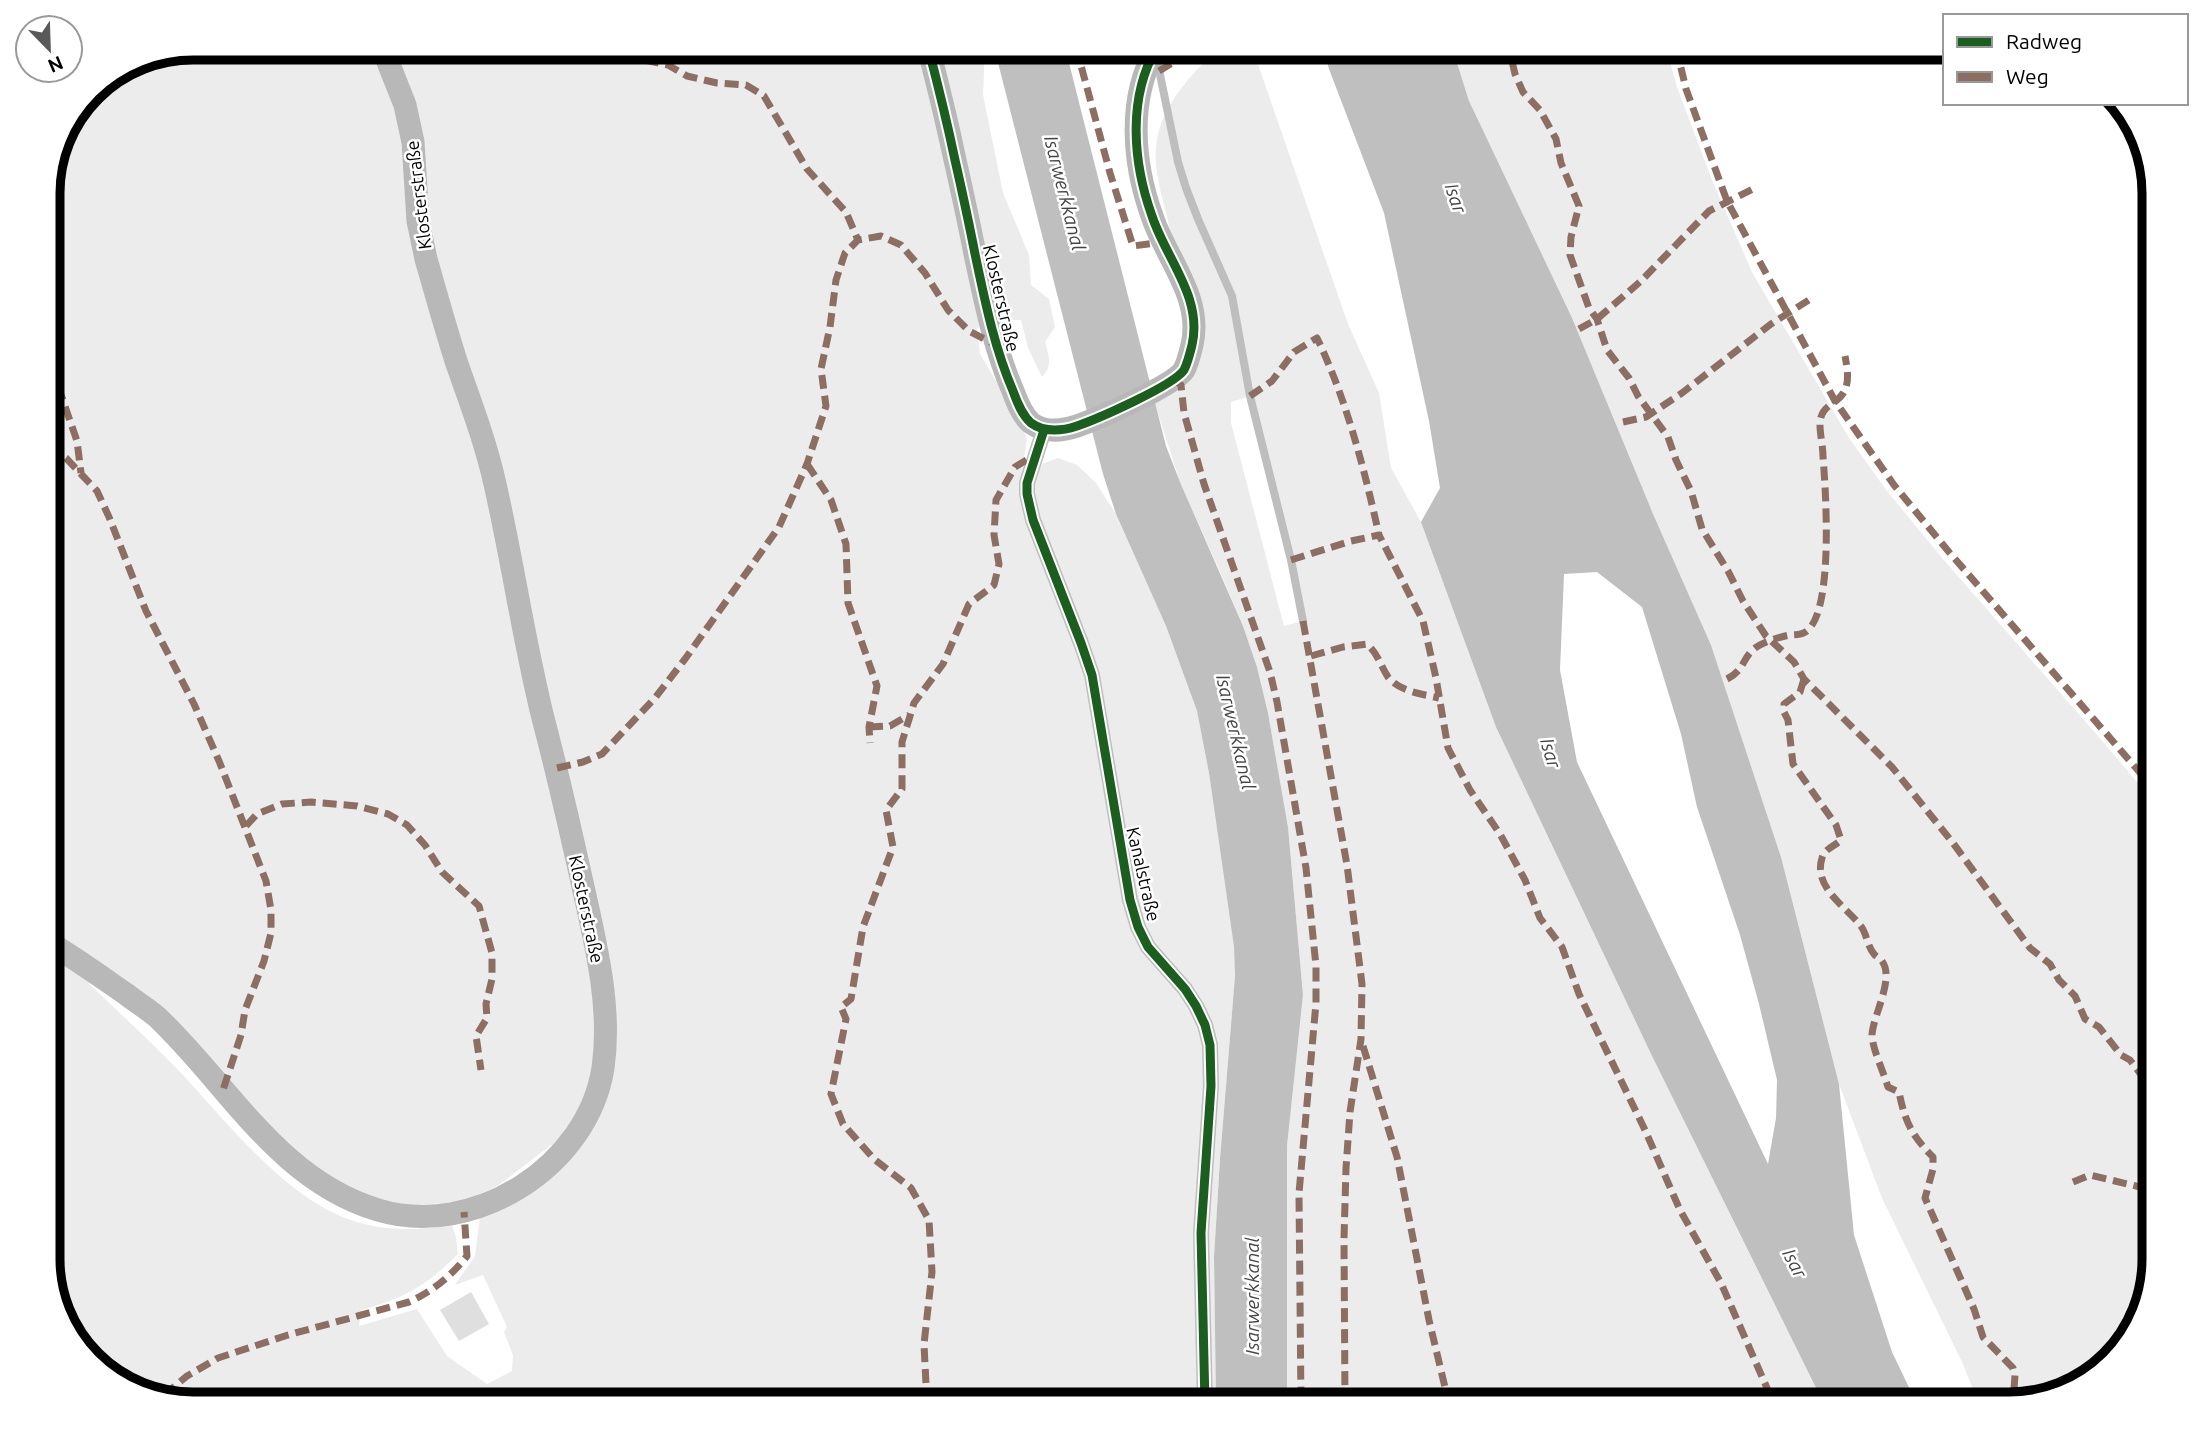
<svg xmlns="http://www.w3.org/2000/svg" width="2202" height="1451" font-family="Ubuntu,sans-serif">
	<rect width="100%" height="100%" fill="#fff"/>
	<g fill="#ececec" fill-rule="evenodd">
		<path d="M 193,47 L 985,47 L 983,95 L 1003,193 L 1029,255 L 1031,285 L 1049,299 L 1055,327 L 1045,342 C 1049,356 1053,365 1042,377 L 1028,348 L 1021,320 L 1002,320 L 977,328 L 980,354 L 1015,413 L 1027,439 L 1023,466 L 1036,475 L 1042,464 L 1058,458 L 1077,465 L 1096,483 L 1116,514 L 1166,626 L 1197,711 L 1209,773 L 1234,947 L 1235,976 L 1220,1159 L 1214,1257 L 1216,1404 L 193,1404 L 112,1379 L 67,1331 L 48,1267 L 48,184 L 58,137 L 90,90 L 137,58 ZM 100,968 L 312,1167 L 354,1193 L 408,1206 L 466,1201 L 499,1185 L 551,1145 L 572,1157 L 526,1196 L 480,1216 L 475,1256 L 455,1285 L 483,1275 L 507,1327 L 504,1332 L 513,1355 L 512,1371 L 487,1384 L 447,1356 L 417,1309 L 359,1326 L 361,1310 C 405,1298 426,1286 458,1254 L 456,1237 L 452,1226 C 417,1229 391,1232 357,1222 C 289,1203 228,1123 181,1073 C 151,1042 120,1013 89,984 Z"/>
		<path d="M 1219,47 L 1252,47 L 1348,324 L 1379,393 L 1391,468 L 1421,522 L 1496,727 L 1652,1056 L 1824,1404 L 1287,1404 L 1287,1146 L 1303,995 L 1288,827 L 1268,713 L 1257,667 L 1243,626 L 1222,576 L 1180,482 L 1154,401 L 1194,373 C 1186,327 1179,281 1171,235 C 1164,197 1147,163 1161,124 C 1174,91 1195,72 1219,47 ZM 1250,396 L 1303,621 L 1284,626 L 1231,423 L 1231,402 Z"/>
		<path d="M 1452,47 L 1666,47 L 1677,87 L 1712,180 L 1752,272 L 1849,438 L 1887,491 L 1943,559 L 2098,736 L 2155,803 L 2155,1259 L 2130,1339 L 2082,1384 L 2010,1404 L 1979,1404 L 1963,1364 L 1882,1198 L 1839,1084 L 1781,857 L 1711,645 L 1469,101 Z"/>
	</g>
	<g fill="#bfbfbf" fill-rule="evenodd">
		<path d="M 994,47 L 1065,47 L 1166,446 L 1180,482 L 1243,626 L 1257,667 L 1268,713 L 1288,827 L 1303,995 L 1287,1146 L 1287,1404 L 1216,1404 L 1214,1257 L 1220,1159 L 1235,976 L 1234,947 L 1209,773 L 1197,711 L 1166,626 L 1116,514 L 1103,474 Z"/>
		<path d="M 1323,47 L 1452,47 L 1469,101 L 1572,318 L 1653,514 L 1711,645 L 1781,857 L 1839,1084 L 1854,1235 L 1892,1352 L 1917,1404 L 1824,1404 L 1652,1056 L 1496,727 L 1421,522 L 1440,488 L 1429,421 L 1384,213 L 1329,69 ZM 1597,572 L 1642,607 L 1681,734 L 1697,807 L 1740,935 L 1759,1004 L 1777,1080 L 1776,1118 L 1768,1164 L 1577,762 L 1560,670 L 1564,574 Z"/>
	</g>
	<path fill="#dfdfdf" d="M 471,1292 L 489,1324 L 459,1341 L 440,1310 Z"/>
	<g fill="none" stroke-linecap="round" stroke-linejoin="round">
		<path stroke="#b9b9b9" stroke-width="3.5" stroke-dasharray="2 3.5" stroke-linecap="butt" d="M 1190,52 L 1196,47"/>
		<path stroke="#bebebe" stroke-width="8" d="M 1157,60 L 1178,162 L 1186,188 L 1198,219 L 1232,296 L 1250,396 L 1291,560 L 1303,621"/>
		<path stroke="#bebebe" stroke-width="16" d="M 1044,430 L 1027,483 L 1027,494 L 1033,520 L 1081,643 L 1092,675 L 1130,900 L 1138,927 L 1148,947 L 1185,989 L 1196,1006 L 1205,1025 L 1210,1045 L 1211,1086 L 1201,1233 L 1205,1404"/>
		<g stroke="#b8b8b8" stroke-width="23">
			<path d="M 928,47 C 938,85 947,122 955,160 C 962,191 969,223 975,254 C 985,301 994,347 1013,391 C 1017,402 1022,415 1031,423 C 1045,433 1062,431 1077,426 C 1097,419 1173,386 1184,370 C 1188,362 1190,353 1192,345 C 1203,297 1166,259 1152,216 C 1133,163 1127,98 1157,47"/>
			<path d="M 48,942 C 75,958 100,976 126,994 C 136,1002 148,1009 157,1017 C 229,1085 278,1180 378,1210 C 474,1239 588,1166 603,1068 C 612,1006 595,941 582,882 C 570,828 558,775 544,722 C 524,643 513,563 495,484 C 486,443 471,404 457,364 C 446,330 436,294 426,259 L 418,221 L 413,142 L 405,105 L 382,47"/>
		</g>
		<g stroke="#8d6e63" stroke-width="7" stroke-dasharray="14 7" stroke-linecap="butt">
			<path d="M 1076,47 L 1110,173 L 1133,246 L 1162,242"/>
			<path d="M 1498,47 L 1512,61 L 1515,74 L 1523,92 L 1540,110 L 1556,139 L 1561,163 L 1579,206 L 1571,237 L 1570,255 L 1589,308 L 1597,319 L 1607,350 L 1629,378 L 1638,396 L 1668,437 L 1676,460 L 1691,491 L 1702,529 L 1728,571 L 1743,601 L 1766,636 L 1794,662 L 1804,679 L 1892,767 L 1953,843 L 2030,948 L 2050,964 L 2059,980 L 2075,996 L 2085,1019 L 2099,1027 L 2121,1055 L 2130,1060 L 2142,1076 L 2155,1086"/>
			<path d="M 1676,47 L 1686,89 L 1727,201 L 1835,401 L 1894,485 L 1949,552 L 2155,790"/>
			<path d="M 645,60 L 668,65 L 687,76 L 717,83 L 746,85 L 764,96 L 807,169 L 846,212 L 858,240"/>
			<path d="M 1159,71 L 1190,52"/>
			<path d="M 2118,103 L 2121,104"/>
			<path d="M 1579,329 L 1597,319 L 1641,281 L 1709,211 L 1757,187"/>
			<path d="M 48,346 L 59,389 L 77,441 L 81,473"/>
			<path d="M 1174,380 L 1181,385 L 1184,413 L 1204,484 L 1270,672 L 1277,702 L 1306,868 L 1316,966 L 1316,1003 L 1299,1193 L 1301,1404"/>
			<path d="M 1250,396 L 1272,381 L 1294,352 L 1317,338 C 1347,401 1364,468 1379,535"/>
			<path d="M 1623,422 L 1646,417 L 1682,393 L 1771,324 L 1812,298"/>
			<path d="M 48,447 L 66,458 L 97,491 L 109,517 L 146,611 L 194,704 L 219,761 L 266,881 L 271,910 L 271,933 L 264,961 L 245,1010 L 241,1035 L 223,1090"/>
			<path d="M 807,464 L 831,500 L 846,544 L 848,603 L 877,686 L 869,727 L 870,743"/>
			<path d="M 1291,560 L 1351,541 L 1379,535 L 1423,621 L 1436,678 L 1448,748 L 1470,790 L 1500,834 L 1525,880 L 1540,918 L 1562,947 L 1579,994 L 1645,1130 L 1680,1210 L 1721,1283 L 1774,1404"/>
			<path d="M 1303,621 L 1347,865 L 1362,984 L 1361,1039 L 1350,1112 L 1346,1168 L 1344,1239 L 1345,1404"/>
			<path d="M 1311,656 L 1343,647 L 1367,644 C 1379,655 1380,665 1388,677 C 1400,692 1422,694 1439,698"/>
			<path d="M 1727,679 C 1745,670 1742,658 1755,648 C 1763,642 1779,637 1790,635 C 1798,634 1802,636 1809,629 C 1833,604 1826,493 1823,457 C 1823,446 1820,435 1820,425 C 1820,404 1836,406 1844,392 C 1850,381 1847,367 1845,356"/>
			<path d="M 1804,679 L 1800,692 L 1784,704 L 1784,712 L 1788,720 L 1793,764 L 1836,825 L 1841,840 C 1835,846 1824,849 1822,858 C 1813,887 1845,906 1860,925 C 1867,933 1867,946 1874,954 C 1876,957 1880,958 1882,961 C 1895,979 1873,1015 1872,1035 C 1872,1048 1884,1073 1888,1087 L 1899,1092 C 1905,1122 1912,1136 1933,1157 L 1933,1169 L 1925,1198 L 1974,1309 L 1983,1337 L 2013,1368 L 2015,1375 L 2013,1403"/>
			<path d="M 869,727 L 890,726 L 909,715"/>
			<path d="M 557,768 L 583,762 L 602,754 L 655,698 L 685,659 L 779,527 L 807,464 L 826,406 L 821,369 L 830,327 L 836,280 L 845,253 L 858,240 L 881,236 L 901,245 L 925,273 L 948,310 L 969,331 L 994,344"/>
			<path d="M 246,826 L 257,814 L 282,804 L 311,802 L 357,806 L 388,814 L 407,825 L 425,845 L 442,872 L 479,906 L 492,953 L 492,979 L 486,1004 L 487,1018 L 476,1036 L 481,1070"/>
			<path d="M 1363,1046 L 1397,1157 L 1429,1320 L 1449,1404"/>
			<path d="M 2073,1182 L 2090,1175 L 2140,1187 L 2155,1185"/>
			<path d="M 164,1395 L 187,1376 L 218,1358 L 288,1335 L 409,1302 C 433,1291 451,1276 467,1256 L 464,1212"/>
			<path d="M 927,1404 L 924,1344 L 932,1272 L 929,1220 L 911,1188 L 874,1159 L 843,1124 L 831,1094 L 846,1019 L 841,1007 L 851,999 L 863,927 L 893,847 L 886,810 L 902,789 L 902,742 L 914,703 L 943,664 L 969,604 L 994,585 L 999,564 L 994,535 L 996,500 L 1015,467 L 1035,455"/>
		</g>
		<g stroke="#fff" stroke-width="13">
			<g id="cycleway">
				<path d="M 928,47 C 938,85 947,122 955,160 C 962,191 969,223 975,254 C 985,301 994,347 1013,391 C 1017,402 1022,415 1031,423 C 1045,433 1062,431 1077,426 C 1097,419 1173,386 1184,370 C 1188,362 1190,353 1192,345 C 1203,297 1166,259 1152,216 C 1133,163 1127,98 1157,47"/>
				<path d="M 1044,430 L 1027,483 L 1027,494 L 1033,520 L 1081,643 L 1092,675 L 1130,900 L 1138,927 L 1148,947 L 1185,989 L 1196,1006 L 1205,1025 L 1210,1045 L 1211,1086 L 1201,1233 L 1205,1404"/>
			</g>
		</g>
		<use href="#cycleway" stroke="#1b5e20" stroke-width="9"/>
	</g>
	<g text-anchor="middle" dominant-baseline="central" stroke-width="5" stroke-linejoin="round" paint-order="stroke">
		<g font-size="18" fill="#000" stroke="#fff">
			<text transform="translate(418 195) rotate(-97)">Klosterstraße</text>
			<text transform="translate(1002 298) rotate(77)">Klosterstraße</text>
			<text transform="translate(1144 874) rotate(77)">Kanalstraße</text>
			<text transform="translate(587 909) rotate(78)">Klosterstraße</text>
		</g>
		<g font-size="19" font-style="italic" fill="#444" stroke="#fff">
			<text transform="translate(1065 193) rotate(76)">Isarwerkkanal</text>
			<text transform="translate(1456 198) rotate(71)">Isar</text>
			<text transform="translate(1236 732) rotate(77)">Isarwerkkanal</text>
			<text transform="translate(1551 753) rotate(73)">Isar</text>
			<text transform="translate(1795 1263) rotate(62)">Isar</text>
			<text transform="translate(1252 1296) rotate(-90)">Isarwerkkanal</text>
		</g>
	</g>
	<path d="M0 0H2202V1451H0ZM193 60H2009A133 133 0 0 1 2142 193V1259A133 133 0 0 1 2009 1392H193A133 133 0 0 1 60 1259V193A133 133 0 0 1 193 60Z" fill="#fff" fill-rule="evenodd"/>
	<path fill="none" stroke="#000" stroke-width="9" d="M193 60H2009A133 133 0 0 1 2142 193V1259A133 133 0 0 1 2009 1392H193A133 133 0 0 1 60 1259V193A133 133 0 0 1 193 60Z"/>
	<rect x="1943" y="14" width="245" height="91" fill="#ffffff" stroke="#999999" stroke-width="2"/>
	<rect x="1957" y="37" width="35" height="10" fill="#1b5e20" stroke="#999999" stroke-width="2"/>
	<text x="2006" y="49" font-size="21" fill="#000000">Radweg</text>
	<rect x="1957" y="72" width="35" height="10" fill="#8d6e63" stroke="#999999" stroke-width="2"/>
	<text x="2006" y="84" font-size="21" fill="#000000">Weg</text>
	<g transform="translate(49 49) rotate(157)"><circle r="33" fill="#ffffff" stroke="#999999" stroke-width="2"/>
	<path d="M0-5L12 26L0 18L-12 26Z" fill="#595959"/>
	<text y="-10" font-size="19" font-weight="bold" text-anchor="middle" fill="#000000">N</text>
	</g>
</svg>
